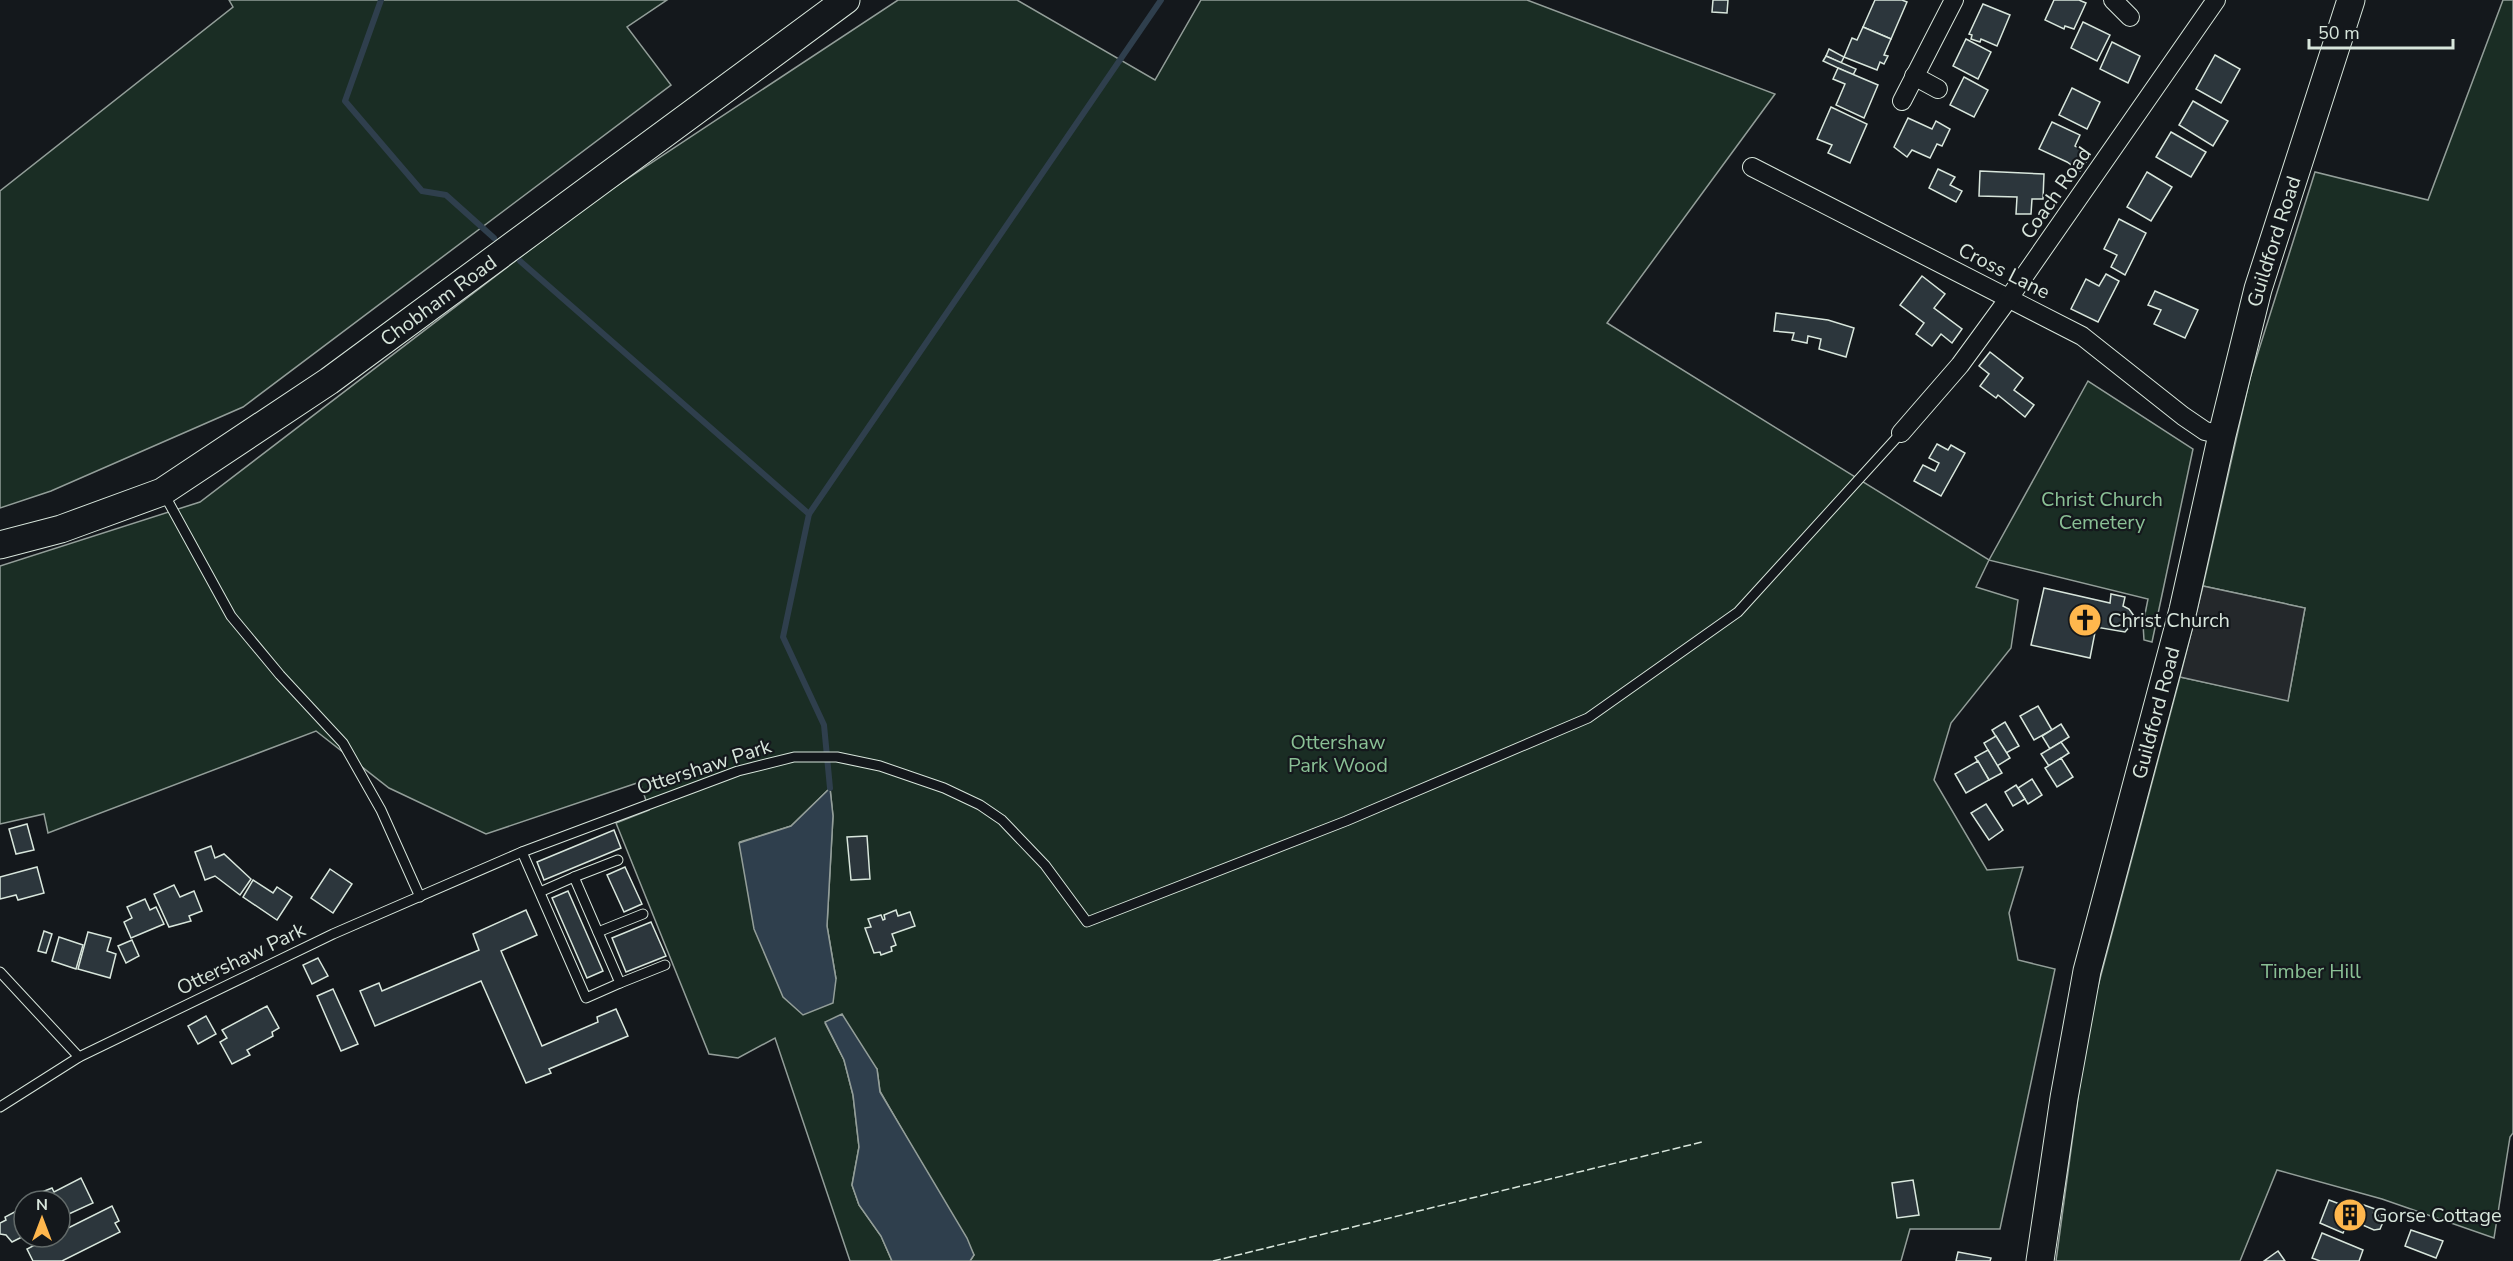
<svg xmlns="http://www.w3.org/2000/svg" width="2513" height="1261" font-family="'Nunito Sans',sans-serif">
	<rect width="100%" height="100%" fill="#14181c"/>
	<g fill="#1a2d24" stroke="#939e99" stroke-width="1.5" fill-rule="evenodd">
		<path d="M 229,0 L 667,0 L 627,27 L 671,85 L 243,407 L 51,491 L 0,508 L 0,191 L 233,7 Z"/>
		<path d="M 898,0 L 1017,0 L 1155,80 L 1201,0 L 1527,0 L 1775,94 L 1607,323 L 1989,560 L 2088,381 L 2193,449 L 2152,642 L 2144,640 L 2143,624 L 2148,599 L 1989,560 L 1976,587 L 2018,600 L 2011,648 L 1951,723 L 1934,780 L 1987,870 L 2023,867 L 2009,913 L 2018,960 L 2055,969 L 2000,1229 L 1910,1229 L 1901,1261 L 970,1261 L 974,1255 L 880,1091 L 877,1069 L 825,1023 L 844,1060 L 853,1095 L 859,1147 L 852,1185 L 859,1205 L 881,1236 L 892,1261 L 850,1261 L 775,1038 L 738,1058 L 709,1054 L 616,823 L 649,810 L 640,782 L 486,834 L 389,788 L 316,731 L 48,833 L 44,814 L 0,824 L 0,566 L 200,502 L 595,200 ZM 830,788 L 833,816 L 827,926 L 836,979 L 740,842 L 791,826 Z"/>
		<path d="M 2503,0 L 2513,0 L 2513,1133 L 2510,1137 L 2494,1238 L 2382,1199 L 2277,1170 L 2240,1261 L 2056,1261 L 2088,1024 L 2180,677 L 2288,700 L 2305,608 L 2203,586 L 2250,378 L 2315,172 L 2428,200 Z"/>
	</g>
	<path fill="#24282b" stroke="#939e99" stroke-width="1.5" d="M 2203,586 L 2305,608 L 2288,701 L 2180,677 Z"/>
	<g fill="#2f3f4d" stroke="#939e99" stroke-width="1.5">
		<path d="M 830,788 L 833,816 L 827,926 L 836,979 L 833,1003 L 803,1015 L 783,997 L 754,929 L 739,843 L 791,826 Z"/>
		<path d="M 842,1014 L 877,1069 L 880,1092 L 967,1238 L 974,1255 L 970,1261 L 892,1261 L 881,1236 L 859,1205 L 852,1185 L 859,1147 L 853,1095 L 844,1060 L 825,1022 Z"/>
	</g>
	<g fill="none" stroke-linecap="round" stroke-linejoin="round">
		<g stroke="#2f3f4d" stroke-width="6">
			<path d="M 381,0 L 345,101 L 422,191 L 446,195 L 494,238"/>
			<path d="M 520,261 L 809,514"/>
			<path d="M 830,788 L 824,725 L 783,637 L 809,514 L 1161,0"/>
		</g>
	</g>
	<g fill="#2c363c" stroke="#d8e6dc" stroke-width="1.5">
		<path d="M 1713,0 L 1728,0 L 1727,13 L 1712,12 Z"/>
		<path d="M 1875,0 L 1902,0 L 1907,2 L 1891,39 L 1863,27 Z"/>
		<path d="M 2054,0 L 2079,0 L 2086,3 L 2074,29 L 2065,26 L 2064,29 L 2045,20 Z"/>
		<path d="M 1983,4 L 2010,15 L 1997,46 L 1981,39 L 1980,42 L 1971,39 L 1972,35 L 1969,34 Z"/>
		<path d="M 2083,22 L 2110,35 L 2097,61 L 2071,48 Z"/>
		<path d="M 1863,27 L 1891,39 L 1884,55 L 1888,56 L 1884,64 L 1880,62 L 1877,70 L 1844,57 L 1852,38 L 1857,40 Z"/>
		<path d="M 1966,39 L 1991,52 L 1978,79 L 1953,66 Z"/>
		<path d="M 2112,42 L 2140,56 L 2128,83 L 2100,69 Z"/>
		<path d="M 1829,49 L 1844,57 L 1841,63 L 1826,56 Z"/>
		<path d="M 2215,55 L 2240,69 L 2221,103 L 2196,89 Z"/>
		<path d="M 1826,56 L 1856,69 L 1853,75 L 1823,61 Z"/>
		<path d="M 1838,68 L 1878,85 L 1864,118 L 1836,105 L 1845,84 L 1833,79 Z"/>
		<path d="M 1964,77 L 1988,90 L 1974,117 L 1950,105 Z"/>
		<path d="M 2072,88 L 2100,102 L 2087,129 L 2059,115 Z"/>
		<path d="M 2193,101 L 2228,121 L 2213,146 L 2179,125 Z"/>
		<path d="M 1831,107 L 1867,124 L 1850,163 L 1828,153 L 1832,145 L 1817,139 Z"/>
		<path d="M 1908,118 L 1932,129 L 1936,121 L 1950,129 L 1942,146 L 1937,144 L 1930,158 L 1912,150 L 1907,157 L 1894,147 Z"/>
		<path d="M 2052,122 L 2080,135 L 2075,146 L 2090,156 L 2080,171 L 2067,162 L 2039,149 Z"/>
		<path d="M 2171,132 L 2206,152 L 2191,177 L 2156,157 Z"/>
		<path d="M 1938,169 L 1955,177 L 1950,185 L 1962,191 L 1956,202 L 1929,188 Z"/>
		<path d="M 1980,171 L 2044,174 L 2043,199 L 2032,199 L 2031,214 L 2016,214 L 2017,197 L 1979,196 Z"/>
		<path d="M 2147,172 L 2172,187 L 2151,221 L 2127,207 Z"/>
		<path d="M 2119,219 L 2146,233 L 2125,275 L 2111,267 L 2117,255 L 2104,249 Z"/>
		<path d="M 2106,274 L 2119,281 L 2098,322 L 2071,309 L 2086,279 L 2099,286 Z"/>
		<path d="M 1922,276 L 1945,294 L 1934,308 L 1962,329 L 1952,343 L 1941,334 L 1932,346 L 1916,334 L 1924,323 L 1900,305 Z"/>
		<path d="M 2155,291 L 2198,310 L 2185,338 L 2154,324 L 2161,310 L 2148,305 Z"/>
		<path d="M 1776,313 L 1828,320 L 1854,328 L 1846,357 L 1819,349 L 1821,339 L 1808,336 L 1807,343 L 1792,340 L 1794,333 L 1774,331 Z"/>
		<path d="M 1990,352 L 2023,378 L 2014,390 L 2034,405 L 2025,417 L 1998,395 L 1996,398 L 1980,386 L 1989,374 L 1979,366 Z"/>
		<path d="M 1937,444 L 1948,450 L 1951,445 L 1965,453 L 1941,496 L 1914,481 L 1923,465 L 1935,471 L 1939,463 L 1929,458 Z"/>
		<path d="M 2044,588 L 2110,603 L 2111,594 L 2125,597 L 2123,606 L 2129,609 L 2134,616 L 2132,624 L 2125,632 L 2096,627 L 2090,658 L 2031,645 Z"/>
		<path d="M 2038,706 L 2052,730 L 2034,740 L 2020,716 Z"/>
		<path d="M 2005,722 L 2019,746 L 2006,753 L 1992,730 Z"/>
		<path d="M 2061,724 L 2069,737 L 2050,749 L 2042,736 Z"/>
		<path d="M 1996,736 L 2010,758 L 1997,766 L 1984,743 Z"/>
		<path d="M 2061,742 L 2069,753 L 2049,766 L 2041,754 Z"/>
		<path d="M 1988,750 L 2002,773 L 1989,780 L 1975,757 Z"/>
		<path d="M 2061,758 L 2073,777 L 2057,787 L 2045,768 Z"/>
		<path d="M 1978,761 L 1989,780 L 1966,793 L 1955,774 Z"/>
		<path d="M 2032,779 L 2042,795 L 2028,804 L 2018,788 Z"/>
		<path d="M 2016,785 L 2025,799 L 2013,806 L 2005,792 Z"/>
		<path d="M 1986,804 L 2003,830 L 1989,840 L 1971,813 Z"/>
		<path d="M 27,824 L 34,850 L 16,854 L 9,829 Z"/>
		<path d="M 614,830 L 621,848 L 544,880 L 537,862 Z"/>
		<path d="M 867,836 L 870,879 L 851,880 L 847,837 Z"/>
		<path d="M 211,846 L 215,858 L 224,854 L 251,879 L 240,895 L 215,876 L 205,880 L 195,852 Z"/>
		<path d="M 37,867 L 44,893 L 18,900 L 16,895 L 0,899 L 0,877 Z"/>
		<path d="M 625,867 L 642,904 L 624,912 L 607,875 Z"/>
		<path d="M 330,869 L 352,884 L 333,913 L 311,898 Z"/>
		<path d="M 253,880 L 273,893 L 277,887 L 292,897 L 277,920 L 243,897 Z"/>
		<path d="M 174,885 L 180,897 L 194,891 L 202,911 L 189,916 L 191,921 L 169,927 L 154,894 Z"/>
		<path d="M 568,891 L 603,971 L 587,978 L 552,898 Z"/>
		<path d="M 145,899 L 150,910 L 156,907 L 164,924 L 131,938 L 124,922 L 132,918 L 127,907 Z"/>
		<path d="M 526,910 L 537,935 L 501,951 L 542,1046 L 598,1022 L 597,1017 L 616,1009 L 628,1036 L 549,1069 L 551,1073 L 526,1083 L 481,981 L 375,1026 L 360,991 L 379,983 L 382,991 L 479,950 L 473,934 Z"/>
		<path d="M 896,910 L 898,916 L 910,912 L 915,926 L 892,934 L 896,945 L 891,947 L 892,951 L 881,955 L 880,952 L 874,953 L 865,928 L 871,927 L 868,919 L 881,915 L 883,920 L 885,919 L 884,915 Z"/>
		<path d="M 651,922 L 666,956 L 626,972 L 612,938 Z"/>
		<path d="M 44,931 L 52,934 L 46,953 L 38,951 Z"/>
		<path d="M 88,932 L 111,938 L 107,951 L 116,954 L 110,978 L 78,969 Z"/>
		<path d="M 59,937 L 83,945 L 76,969 L 52,961 Z"/>
		<path d="M 132,940 L 139,956 L 126,963 L 118,946 Z"/>
		<path d="M 318,958 L 328,976 L 312,984 L 303,965 Z"/>
		<path d="M 333,989 L 358,1044 L 341,1051 L 317,996 Z"/>
		<path d="M 267,1006 L 279,1028 L 272,1032 L 273,1036 L 247,1050 L 250,1055 L 232,1064 L 220,1042 L 227,1038 L 222,1030 Z"/>
		<path d="M 206,1016 L 216,1034 L 198,1044 L 188,1026 Z"/>
		<path d="M 81,1178 L 93,1203 L 60,1218 L 60,1201 L 36,1201 L 44,1197 L 42,1192 L 52,1188 L 54,1192 Z"/>
		<path d="M 1913,1180 L 1919,1215 L 1897,1218 L 1892,1183 Z"/>
		<path d="M 2347,1199 L 2375,1209 L 2373,1213 L 2382,1217 L 2383,1222 L 2380,1229 L 2374,1230 L 2349,1219 L 2343,1233 L 2320,1223 L 2329,1200 L 2345,1206 Z"/>
		<path d="M 112,1206 L 119,1221 L 115,1223 L 120,1232 L 62,1261 L 33,1261 L 27,1249 L 50,1237 L 60,1237 L 60,1232 Z"/>
		<path d="M 24,1207 L 24,1236 L 12,1242 L 6,1235 L 0,1234 L 0,1223 L 6,1220 L 5,1217 Z"/>
		<path d="M 2411,1230 L 2443,1241 L 2436,1258 L 2405,1246 Z"/>
		<path d="M 2322,1233 L 2363,1250 L 2359,1261 L 2320,1261 L 2312,1258 Z"/>
		<path d="M 2278,1251 L 2285,1261 L 2264,1261 Z"/>
		<path d="M 1958,1252 L 1991,1258 L 1990,1261 L 1956,1261 Z"/>
	</g>
	<g fill="none" stroke-linecap="round" stroke-linejoin="round">
		<g stroke="#d8e6dc" stroke-width="11">
			<g id="lane">
				<path d="M 164,494 L 231,616 L 280,675 L 343,743 L 381,810 L 420,897"/>
				<path d="M 522,852 L 586,998 L 620,983 L 574,877 L 540,892"/>
				<path d="M 574,877 L 618,860"/>
				<path d="M 598,932 L 643,914"/>
				<path d="M 0,972 L 79,1057"/>
				<path d="M 620,983 L 665,965"/>
				<path d="M 0,1107 L 79,1057 L 333,934 L 522,852 L 738,771 L 794,757 L 837,757 L 880,766 L 944,788 L 980,805 L 1002,820 L 1045,865 L 1087,922 L 1346,821 L 1588,718 L 1738,612 L 1901,433"/>
			</g>
		</g>
		<g stroke="#d8e6dc" stroke-width="20">
			<g id="street">
				<path d="M 2113,0 L 2130,17"/>
				<path d="M 1914,76 L 1938,89"/>
				<path d="M 1902,101 L 1954,0"/>
				<path d="M 1752,167 L 2082,336 L 2183,416 L 2205,431 L 2222,435"/>
				<path d="M 1901,433 L 1960,365 L 2009,298 L 2216,0"/>
			</g>
		</g>
		<g stroke="#d8e6dc" stroke-width="29">
			<g id="primary">
				<path id="s1" d="M 0,545 L 61,529 L 162,492 L 329,381 L 846,0"/>
				<path id="s2" d="M 2040,1261 L 2064,1098 L 2087,971 L 2183,610 L 2222,435 L 2258,289 L 2351,0"/>
			</g>
		</g>
		<use href="#lane" stroke="#14181c" stroke-width="9"/>
		<use href="#street" stroke="#14181c" stroke-width="18"/>
		<use href="#primary" stroke="#14181c" stroke-width="27"/>
		<path stroke="#d8e6dc" stroke-width="1.5" stroke-dasharray="8 3" stroke-linecap="butt" d="M 1213,1261 L 1702,1142"/>
	</g>
	<defs>
		<g id="church-disc" transform="scale(1.725)"><circle r="9.5" fill="#ffb74d" stroke="#14181c"/><path d="M-1.2-6h2.4v3.5h3.3v2.4h-3.3V6h-2.4V-.1h-3.3v-2.4h3.3Z" fill="#111"/></g>
		<g id="building-disc" transform="scale(1.725)"><circle r="9.5" fill="#ffb74d" stroke="#14181c"/><path d="M-4-6H4V6H1V3H-1V6H-4ZM-2.5-4.3h1.7v1.8h-1.7ZM.8-4.3h1.7v1.8H.8ZM-2.5-1h1.7V.8h-1.7ZM.8-1h1.7V.8H.8Z" fill="#111"/></g>
	</defs>
	<g fill-rule="evenodd">
		<use href="#church-disc" x="2085" y="620"/>
		<use href="#building-disc" x="2350" y="1215"/>
	</g>
	<g text-anchor="middle" dominant-baseline="central" stroke-width="4.5" stroke-linejoin="round" paint-order="stroke">
		<g font-size="20" fill="#d8e6dc" stroke="#14181c">
			<text transform="translate(2056 193) rotate(-55)">Coach Road</text>
			<text stroke="none"><textPath href="#s2" startOffset="1047">Guildford Road</textPath></text>
			<text transform="translate(2004 271) rotate(27)">Cross Lane</text>
			<text stroke="none"><textPath href="#s1" startOffset="507">Chobham Road</textPath></text>
			<text stroke="none"><textPath href="#s2" startOffset="561">Guildford Road</textPath></text>
			<text transform="translate(704 767) rotate(-18)">Ottershaw Park</text>
			<text transform="translate(241 959) rotate(-26)">Ottershaw Park</text>
		</g>
		<g font-size="20" fill="#8ac095" stroke="#14181c">
			<text x="2102" y="499">Christ Church<tspan x="2102" dy="23">Cemetery</tspan></text>
			<text x="1338" y="742">Ottershaw<tspan x="1338" dy="23">Park Wood</tspan></text>
			<text x="2311" y="971">Timber Hill</text>
		</g>
		<g font-size="20" fill="#d8e6dc" stroke="#14181c" text-anchor="start">
			<text x="2108" y="620">Christ Church</text>
			<text x="2373" y="1215">Gorse Cottage</text>
		</g>
	</g>
	<g transform="translate(42 1219)"><circle r="28" fill="#14181c" stroke="#626a69" stroke-width="1.5"/>
	<path d="M0-4.5L10 22L0 15L-10 22Z" fill="#ffb74d"/>
	<text y="-9" font-size="16" font-weight="bold" text-anchor="middle" fill="#d8e6dc">N</text>
	</g>
	<path d="M2309 39v9h144v-9" fill="none" stroke="#d8e6dc" stroke-width="3"/>
	<text x="2318" y="39" font-size="18" fill="#d8e6dc" stroke="#14181c" stroke-width="4.5" paint-order="stroke">50 m</text>
</svg>
